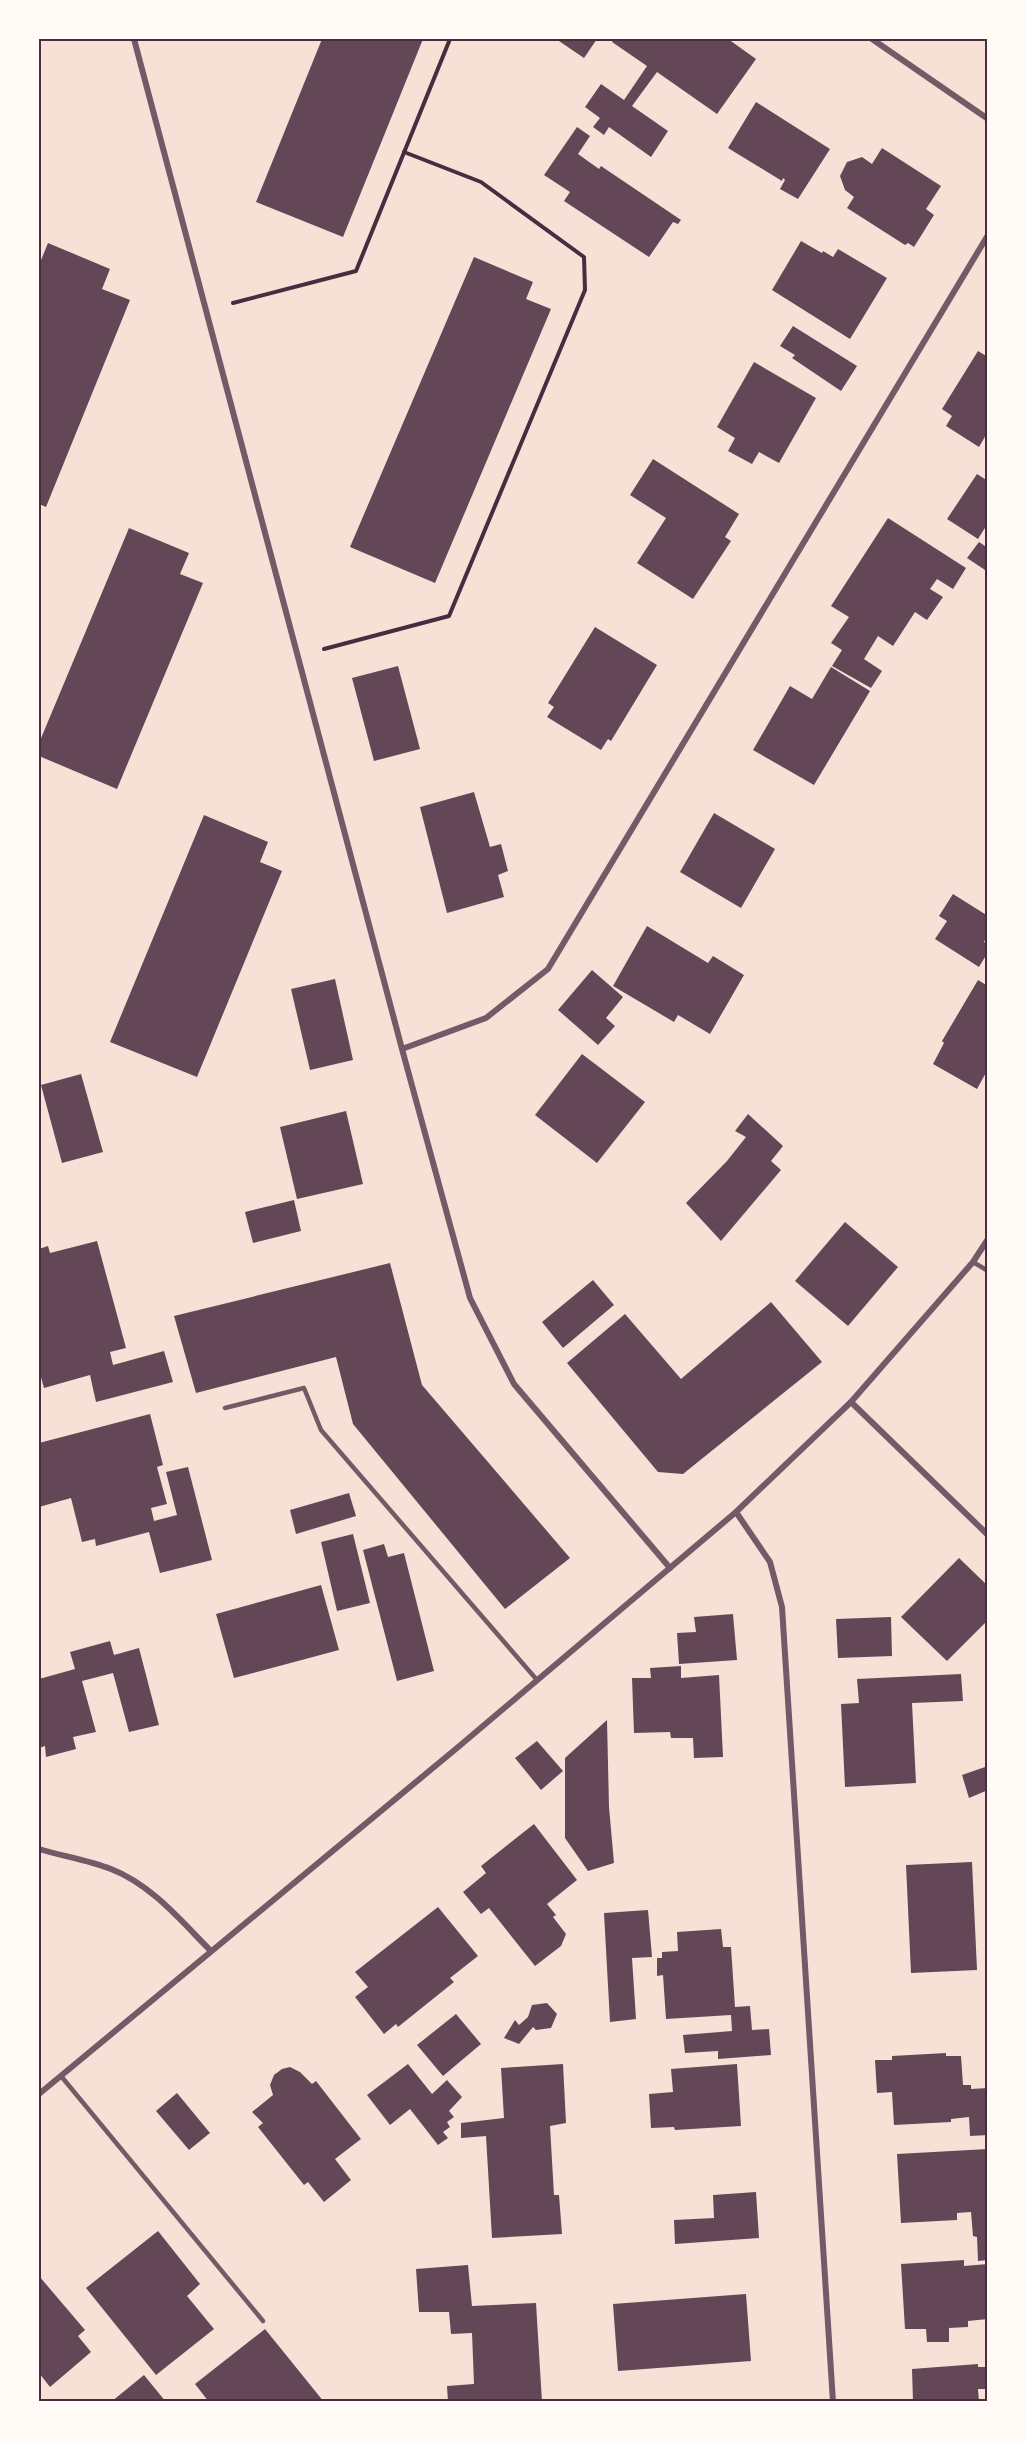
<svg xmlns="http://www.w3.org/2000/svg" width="1027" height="2441" font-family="Mulish,sans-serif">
	<rect width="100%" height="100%" fill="#f7e1d7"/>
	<g fill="#644757">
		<path d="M 322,39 L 423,39 L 343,237 L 256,202 Z"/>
		<path d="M 556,39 L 597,39 L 584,58 Z"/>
		<path d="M 614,39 L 728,39 L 756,59 L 717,114 L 657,72 L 632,106 L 668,131 L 651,157 L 609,127 L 604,135 L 593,127 L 600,118 L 585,107 L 601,84 L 624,100 L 647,66 L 612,42 Z"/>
		<path d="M 756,102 L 830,149 L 798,199 L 780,189 L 785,180 L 783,178 L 782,181 L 728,148 Z"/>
		<path d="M 577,127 L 590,136 L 578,154 L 599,169 L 601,166 L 681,220 L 678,224 L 673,222 L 649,257 L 564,201 L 570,192 L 544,175 Z"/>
		<path d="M 882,148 L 941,186 L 926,209 L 934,215 L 914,247 L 908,243 L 905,245 L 847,208 L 854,197 L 845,190 L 840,176 L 847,162 L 862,157 L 872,164 Z"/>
		<path d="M 801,241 L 822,253 L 823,251 L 833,257 L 838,249 L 887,278 L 850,339 L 772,290 Z"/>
		<path d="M 48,243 L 110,269 L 102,289 L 130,300 L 46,507 L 39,504 L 39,265 Z"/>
		<path d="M 474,257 L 533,282 L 526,299 L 551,309 L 435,583 L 350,547 Z"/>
		<path d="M 793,326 L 857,366 L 841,391 L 792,358 L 795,355 L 780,346 Z"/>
		<path d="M 978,351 L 988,357 L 988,436 L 986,435 L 979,447 L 946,426 L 952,416 L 942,409 Z"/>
		<path d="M 754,362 L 816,398 L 779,463 L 759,452 L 752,464 L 728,451 L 735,438 L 717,427 Z"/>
		<path d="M 653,459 L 739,514 L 725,537 L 731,541 L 693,599 L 637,563 L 666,518 L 630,495 Z"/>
		<path d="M 977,474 L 988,481 L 988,523 L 978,539 L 947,519 Z"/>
		<path d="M 888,518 L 966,568 L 953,589 L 937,579 L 930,589 L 943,597 L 927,620 L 915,612 L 893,646 L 878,636 L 864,659 L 882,671 L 871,688 L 832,666 L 842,650 L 831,643 L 849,617 L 831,606 Z"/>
		<path d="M 129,528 L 189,553 L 180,574 L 203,583 L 117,789 L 39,756 L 39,743 Z"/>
		<path d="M 979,542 L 988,548 L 988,572 L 967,558 Z"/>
		<path d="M 595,627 L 657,665 L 611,741 L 608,739 L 601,750 L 547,717 L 554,707 L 548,703 Z"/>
		<path d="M 398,666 L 420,749 L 374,761 L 352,678 Z"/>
		<path d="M 831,667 L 870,691 L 814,785 L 753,750 L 790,686 L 812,699 Z"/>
		<path d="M 474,792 L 490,847 L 501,844 L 508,871 L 498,875 L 504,897 L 447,913 L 420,807 Z"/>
		<path d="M 714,813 L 775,849 L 741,908 L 680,872 Z"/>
		<path d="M 204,815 L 268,842 L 260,862 L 282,871 L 197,1077 L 110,1042 Z"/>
		<path d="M 953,894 L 988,916 L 988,934 L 984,942 L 988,944 L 988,952 L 979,967 L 935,939 L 947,921 L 939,916 Z"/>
		<path d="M 647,926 L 708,963 L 713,956 L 744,975 L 710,1034 L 678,1015 L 674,1022 L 613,986 Z"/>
		<path d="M 592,970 L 623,997 L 606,1018 L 615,1026 L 598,1045 L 558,1010 Z"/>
		<path d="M 335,979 L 353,1060 L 310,1070 L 291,989 Z"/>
		<path d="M 978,980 L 988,986 L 988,1069 L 977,1089 L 933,1064 L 944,1043 L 942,1041 Z"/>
		<path d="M 582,1054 L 645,1102 L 597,1163 L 535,1115 Z"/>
		<path d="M 81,1074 L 103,1152 L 62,1163 L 41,1085 Z"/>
		<path d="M 346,1111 L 363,1184 L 297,1199 L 280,1127 Z"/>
		<path d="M 748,1114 L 783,1146 L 771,1161 L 781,1170 L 721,1241 L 686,1203 L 727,1161 L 746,1137 L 735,1131 Z"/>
		<path d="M 294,1200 L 301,1231 L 253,1243 L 245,1212 Z"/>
		<path d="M 845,1222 L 898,1267 L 848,1326 L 795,1281 Z"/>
		<path d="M 97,1241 L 126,1348 L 110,1352 L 113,1365 L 164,1351 L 173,1382 L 96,1402 L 90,1375 L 44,1388 L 39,1370 L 39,1249 L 48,1246 L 50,1253 Z"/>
		<path d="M 390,1263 L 422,1385 L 570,1558 L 505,1609 L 353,1424 L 336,1357 L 196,1393 L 174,1316 Z"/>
		<path d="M 593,1280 L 614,1305 L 563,1348 L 542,1322 Z"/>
		<path d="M 771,1302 L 822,1362 L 683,1474 L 658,1472 L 567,1363 L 625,1314 L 681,1379 Z"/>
		<path d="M 150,1414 L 163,1465 L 157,1467 L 167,1504 L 151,1508 L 154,1521 L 177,1515 L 166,1472 L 188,1467 L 212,1560 L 160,1573 L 149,1532 L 96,1546 L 95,1539 L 82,1542 L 71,1498 L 39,1507 L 39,1443 Z"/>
		<path d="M 349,1493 L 356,1516 L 296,1534 L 290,1510 Z"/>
		<path d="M 353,1534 L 370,1603 L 337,1611 L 321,1542 Z"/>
		<path d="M 384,1544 L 388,1557 L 404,1553 L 434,1671 L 397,1681 L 363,1550 Z"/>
		<path d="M 959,1558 L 988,1586 L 988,1620 L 947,1661 L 901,1617 Z"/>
		<path d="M 321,1585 L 339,1650 L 234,1678 L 216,1614 Z"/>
		<path d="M 733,1614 L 737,1660 L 679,1664 L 677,1633 L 696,1632 L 694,1617 Z"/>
		<path d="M 891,1617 L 892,1656 L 838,1658 L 836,1619 Z"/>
		<path d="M 110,1641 L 114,1655 L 139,1648 L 159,1725 L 129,1732 L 113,1673 L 82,1681 L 96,1732 L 73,1737 L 76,1749 L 46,1757 L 45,1746 L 39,1748 L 39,1679 L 75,1669 L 70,1652 Z"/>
		<path d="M 681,1666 L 681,1678 L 719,1675 L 723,1757 L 694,1758 L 693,1738 L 671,1738 L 670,1732 L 634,1733 L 632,1678 L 651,1678 L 650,1668 Z"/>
		<path d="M 961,1674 L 963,1701 L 912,1703 L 916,1783 L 845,1787 L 841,1704 L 859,1703 L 857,1679 Z"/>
		<path d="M 607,1720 L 609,1807 L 614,1863 L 588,1871 L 565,1838 L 565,1758 Z"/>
		<path d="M 537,1741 L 563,1771 L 541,1790 L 515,1758 Z"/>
		<path d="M 988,1766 L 988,1790 L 969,1798 L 962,1775 Z"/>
		<path d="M 534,1824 L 577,1880 L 547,1904 L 556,1915 L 553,1917 L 566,1934 L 561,1946 L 535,1966 L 489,1908 L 481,1914 L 463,1892 L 486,1873 L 481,1866 Z"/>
		<path d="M 972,1862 L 977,1970 L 911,1973 L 906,1865 Z"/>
		<path d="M 438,1907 L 478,1956 L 450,1978 L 454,1982 L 398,2027 L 396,2024 L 384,2034 L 355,1997 L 368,1987 L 355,1972 Z"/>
		<path d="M 648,1910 L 652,1957 L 632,1958 L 636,2019 L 610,2022 L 604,1913 Z"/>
		<path d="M 721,1929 L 723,1947 L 731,1947 L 735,2007 L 750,2006 L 752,2030 L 769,2029 L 771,2055 L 718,2059 L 718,2051 L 685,2053 L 683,2035 L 732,2031 L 731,2015 L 666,2019 L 663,1975 L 657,1976 L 657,1958 L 662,1958 L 662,1952 L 678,1951 L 677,1932 Z"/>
		<path d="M 547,2003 L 557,2014 L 551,2028 L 536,2030 L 533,2027 L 519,2044 L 504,2038 L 515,2020 L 519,2025 L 528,2017 L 532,2005 Z"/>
		<path d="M 456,2014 L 481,2044 L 443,2076 L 417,2045 Z"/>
		<path d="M 946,2053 L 946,2056 L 961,2056 L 963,2085 L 971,2085 L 971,2089 L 988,2088 L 988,2135 L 970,2136 L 969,2117 L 951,2119 L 951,2122 L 894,2125 L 892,2092 L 877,2093 L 875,2060 L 892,2060 L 892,2056 Z"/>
		<path d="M 408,2064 L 432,2094 L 447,2080 L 462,2097 L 449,2111 L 454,2117 L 447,2122 L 450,2127 L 443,2132 L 448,2138 L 438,2145 L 410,2109 L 390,2125 L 367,2095 Z"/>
		<path d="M 563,2064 L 566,2123 L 550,2126 L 554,2195 L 559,2195 L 562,2234 L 492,2238 L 486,2136 L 461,2138 L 461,2123 L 504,2118 L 501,2068 Z"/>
		<path d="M 737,2064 L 741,2126 L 675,2130 L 674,2127 L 651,2128 L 649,2094 L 673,2092 L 671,2069 Z"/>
		<path d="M 290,2067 L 300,2072 L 312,2084 L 316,2081 L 361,2139 L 335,2159 L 351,2180 L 324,2202 L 308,2182 L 304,2185 L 258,2127 L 263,2123 L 252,2112 L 273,2095 L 270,2085 L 274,2075 L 282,2069 Z"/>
		<path d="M 177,2093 L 210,2133 L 189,2150 L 156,2111 Z"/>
		<path d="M 988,2149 L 988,2260 L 978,2261 L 977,2237 L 973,2236 L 971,2212 L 957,2213 L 957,2220 L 901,2223 L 897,2154 Z"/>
		<path d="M 756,2192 L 759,2238 L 675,2244 L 674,2220 L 714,2218 L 713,2195 Z"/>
		<path d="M 158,2231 L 200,2284 L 187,2296 L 214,2329 L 156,2375 L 86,2288 Z"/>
		<path d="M 964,2260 L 964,2266 L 988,2264 L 988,2319 L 968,2321 L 968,2327 L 949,2328 L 949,2342 L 927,2342 L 926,2329 L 905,2329 L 901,2264 Z"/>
		<path d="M 468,2265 L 472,2306 L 536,2303 L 542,2402 L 448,2402 L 447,2386 L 474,2384 L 472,2333 L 451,2334 L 449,2312 L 419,2312 L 416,2269 Z"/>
		<path d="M 39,2276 L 85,2330 L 78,2336 L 91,2352 L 50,2387 L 39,2373 Z"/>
		<path d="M 746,2294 L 751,2361 L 618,2371 L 613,2304 Z"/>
		<path d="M 265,2329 L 324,2402 L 209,2402 L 195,2384 Z"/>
		<path d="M 978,2364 L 978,2367 L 988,2367 L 988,2389 L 978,2389 L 979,2402 L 913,2402 L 912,2369 Z"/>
		<path d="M 144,2375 L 166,2402 L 111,2402 Z"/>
	</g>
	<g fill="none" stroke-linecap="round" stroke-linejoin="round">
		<g stroke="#4a2c40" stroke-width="4">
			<path d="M 233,303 L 356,271 L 450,39"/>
			<path d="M 324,649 L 449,616 L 585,290 L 584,257 L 481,182 L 404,152"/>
		</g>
		<g stroke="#755966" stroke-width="4.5">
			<path d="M 973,1262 L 988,1271"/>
			<path d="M 225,1408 L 304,1388 L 321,1430 L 537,1680"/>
			<path d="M 61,2076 L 263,2321"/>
		</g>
		<g stroke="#755966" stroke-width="6">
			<path d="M 134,39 L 402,1049 L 470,1298 L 514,1384 L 670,1568"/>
			<path d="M 872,39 L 988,119"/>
			<path d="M 402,1049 L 486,1018 L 548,969 L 988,235"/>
			<path d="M 851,1402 L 988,1535"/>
			<path d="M 736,1512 L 770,1562 L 782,1607 L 833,2402"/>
			<path d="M 39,1849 C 62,1856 88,1860 111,1869 C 152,1885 181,1921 211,1951"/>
			<path d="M 39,2094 L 457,1748 L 736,1512 L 851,1402 L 973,1262 L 988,1239"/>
		</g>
	</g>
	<rect width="1027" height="2441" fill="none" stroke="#fffaf5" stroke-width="81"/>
	<rect x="40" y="40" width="946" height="2360" fill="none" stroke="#4a2c40" stroke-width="2"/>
</svg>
